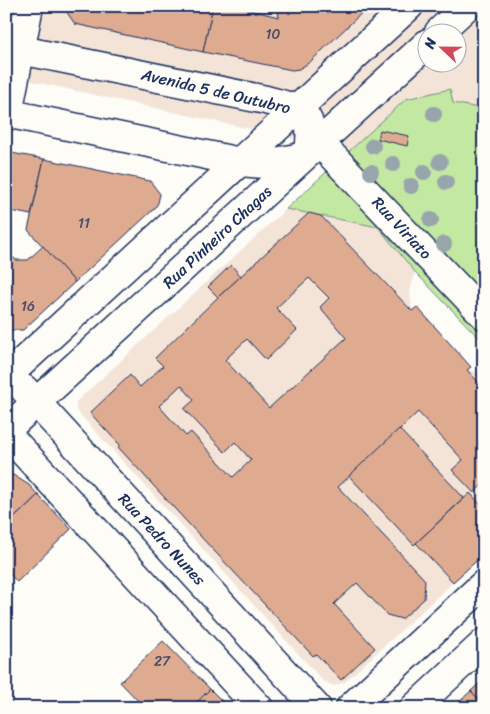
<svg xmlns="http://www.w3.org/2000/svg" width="490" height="714" font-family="Sriracha,sans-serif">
	<rect width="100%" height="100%" fill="#fdfcf7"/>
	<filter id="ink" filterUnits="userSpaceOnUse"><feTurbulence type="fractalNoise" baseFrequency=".02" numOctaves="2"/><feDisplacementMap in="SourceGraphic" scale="10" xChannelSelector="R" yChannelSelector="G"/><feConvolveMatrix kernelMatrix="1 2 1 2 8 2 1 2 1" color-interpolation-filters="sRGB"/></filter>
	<g filter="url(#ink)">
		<g fill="#f4e4d8" fill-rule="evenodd">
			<path d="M 43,6 L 484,6 L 484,332 L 310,142 L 26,80 ZM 428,32 L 458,32 L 458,62 L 428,62 Z"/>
			<path d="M 286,209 L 378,227 L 415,272 L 410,291 L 412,311 L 417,307 L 471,367 L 467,370 L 484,373 L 484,554 L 345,682 L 334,686 L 323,681 L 76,410 L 76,402 Z"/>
		</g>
		<path fill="#c3e8a2" stroke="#6f8c80" d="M 450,89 L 453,103 L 484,109 L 484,343 L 415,272 L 378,227 L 286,209 L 406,99 Z"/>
		<g fill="#deab91" stroke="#1b2f5e" fill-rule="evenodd">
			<path d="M 67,6 L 213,6 L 203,52 L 75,24 L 66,11 Z"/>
			<path d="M 213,6 L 246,6 L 245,9 L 279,17 L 278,10 L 288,7 L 289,14 L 298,6 L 369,6 L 310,62 L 299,69 L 292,70 L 203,52 Z"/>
			<path d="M 380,130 L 409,136 L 407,146 L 378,139 Z"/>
			<path d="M 6,152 L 44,159 L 31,215 L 6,210 Z"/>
			<path d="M 44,159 L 150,181 L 160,194 L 158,203 L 155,208 L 75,282 L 28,230 Z"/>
			<path d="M 309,213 L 321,216 L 412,311 L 417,307 L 471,367 L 467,370 L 484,388 L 484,483 L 474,493 L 452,470 L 463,460 L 418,412 L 338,487 L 425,580 L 424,599 L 402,619 L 387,615 L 357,583 L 334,604 L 375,648 L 341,680 L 316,654 L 313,656 L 186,521 L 118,447 L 120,445 L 90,413 L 130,375 L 140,387 L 163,366 L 155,358 L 218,297 ZM 309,278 L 329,298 L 320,307 L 346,338 L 269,408 L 225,360 L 247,339 L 266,360 L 297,330 L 276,308 ZM 181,385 L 194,400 L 184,409 L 225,452 L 235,442 L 251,460 L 233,477 L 191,432 L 186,436 L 159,406 Z"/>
			<path d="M 43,246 L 75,282 L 23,330 L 6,330 L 6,251 L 16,260 L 28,260 Z"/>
			<path d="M 231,265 L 241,276 L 218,297 L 208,287 Z"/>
			<path d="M 399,429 L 464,498 L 414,545 L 349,476 Z"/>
			<path d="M 6,474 L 13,475 L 29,485 L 38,495 L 8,524 L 6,522 Z"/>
			<path d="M 470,493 L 484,508 L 484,554 L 453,582 L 416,543 Z"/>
			<path d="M 38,495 L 71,529 L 17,582 L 6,570 L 6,526 Z"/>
			<path d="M 163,641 L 210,689 L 191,708 L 145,708 L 120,682 Z"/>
			<path d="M 484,679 L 484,705 L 471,691 Z"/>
			<path d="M 210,689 L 229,708 L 191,708 Z"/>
			<path d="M 471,691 L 484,705 L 484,708 L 452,708 Z"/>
		</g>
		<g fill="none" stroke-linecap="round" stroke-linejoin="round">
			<g stroke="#1b2f5e" stroke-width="31">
				<g id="minor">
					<path d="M 439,32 L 467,6"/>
					<path d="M 6,47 L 266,100 C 302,110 315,110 309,152 L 297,158 L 264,164 L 240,162 L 6,113"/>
					<path d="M 8,113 L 29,6"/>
					<path d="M 319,142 L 484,315"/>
					<path d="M 6,377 L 409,6"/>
					<path d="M 24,389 L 317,708"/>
					<path d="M 6,430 L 428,43"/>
					<path d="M 6,433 L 259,708"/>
					<path d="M 350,708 L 484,584"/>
					<path d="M 414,708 L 484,643"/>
				</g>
			</g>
			<use href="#minor" stroke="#fdfcf7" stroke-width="28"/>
		</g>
		<g fill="#98a5ac">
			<circle cx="434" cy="114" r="8"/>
			<circle cx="373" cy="146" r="8"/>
			<circle cx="440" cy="162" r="8"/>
			<circle cx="393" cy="164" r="8"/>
			<circle cx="371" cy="172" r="8"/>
			<circle cx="424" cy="172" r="8"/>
			<circle cx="446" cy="182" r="8"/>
			<circle cx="411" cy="186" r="8"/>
			<circle cx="431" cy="220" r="8"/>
			<circle cx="444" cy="244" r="8"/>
		</g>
	</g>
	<g text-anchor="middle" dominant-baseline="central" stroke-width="4" stroke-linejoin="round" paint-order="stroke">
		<g font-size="14" fill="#4c4e6b">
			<text x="273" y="34">10</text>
			<text x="84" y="223">11</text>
			<text x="28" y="306">16</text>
			<text x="162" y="661">27</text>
		</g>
		<g font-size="16" fill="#1b2f5e" stroke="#fdfcf7">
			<text transform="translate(216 91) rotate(13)">Avenida 5 de Outubro</text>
			<text transform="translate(402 228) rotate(47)">Rua Viriato</text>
			<text transform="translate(217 237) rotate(-43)">Rua Pinheiro Chagas</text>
			<text transform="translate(162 539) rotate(47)">Rua Pedro Nunes</text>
		</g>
	</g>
	<rect width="490" height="714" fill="none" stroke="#fdfcf7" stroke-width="25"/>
	<rect x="12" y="12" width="465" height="689" fill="none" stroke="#1b2f5e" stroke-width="2" filter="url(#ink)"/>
	<g transform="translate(442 48) rotate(292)"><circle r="24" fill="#fdfcf7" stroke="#a3aaba"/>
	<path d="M0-4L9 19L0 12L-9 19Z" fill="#d1495b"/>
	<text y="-8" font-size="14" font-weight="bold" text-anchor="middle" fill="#1b2f5e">N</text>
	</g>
</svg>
